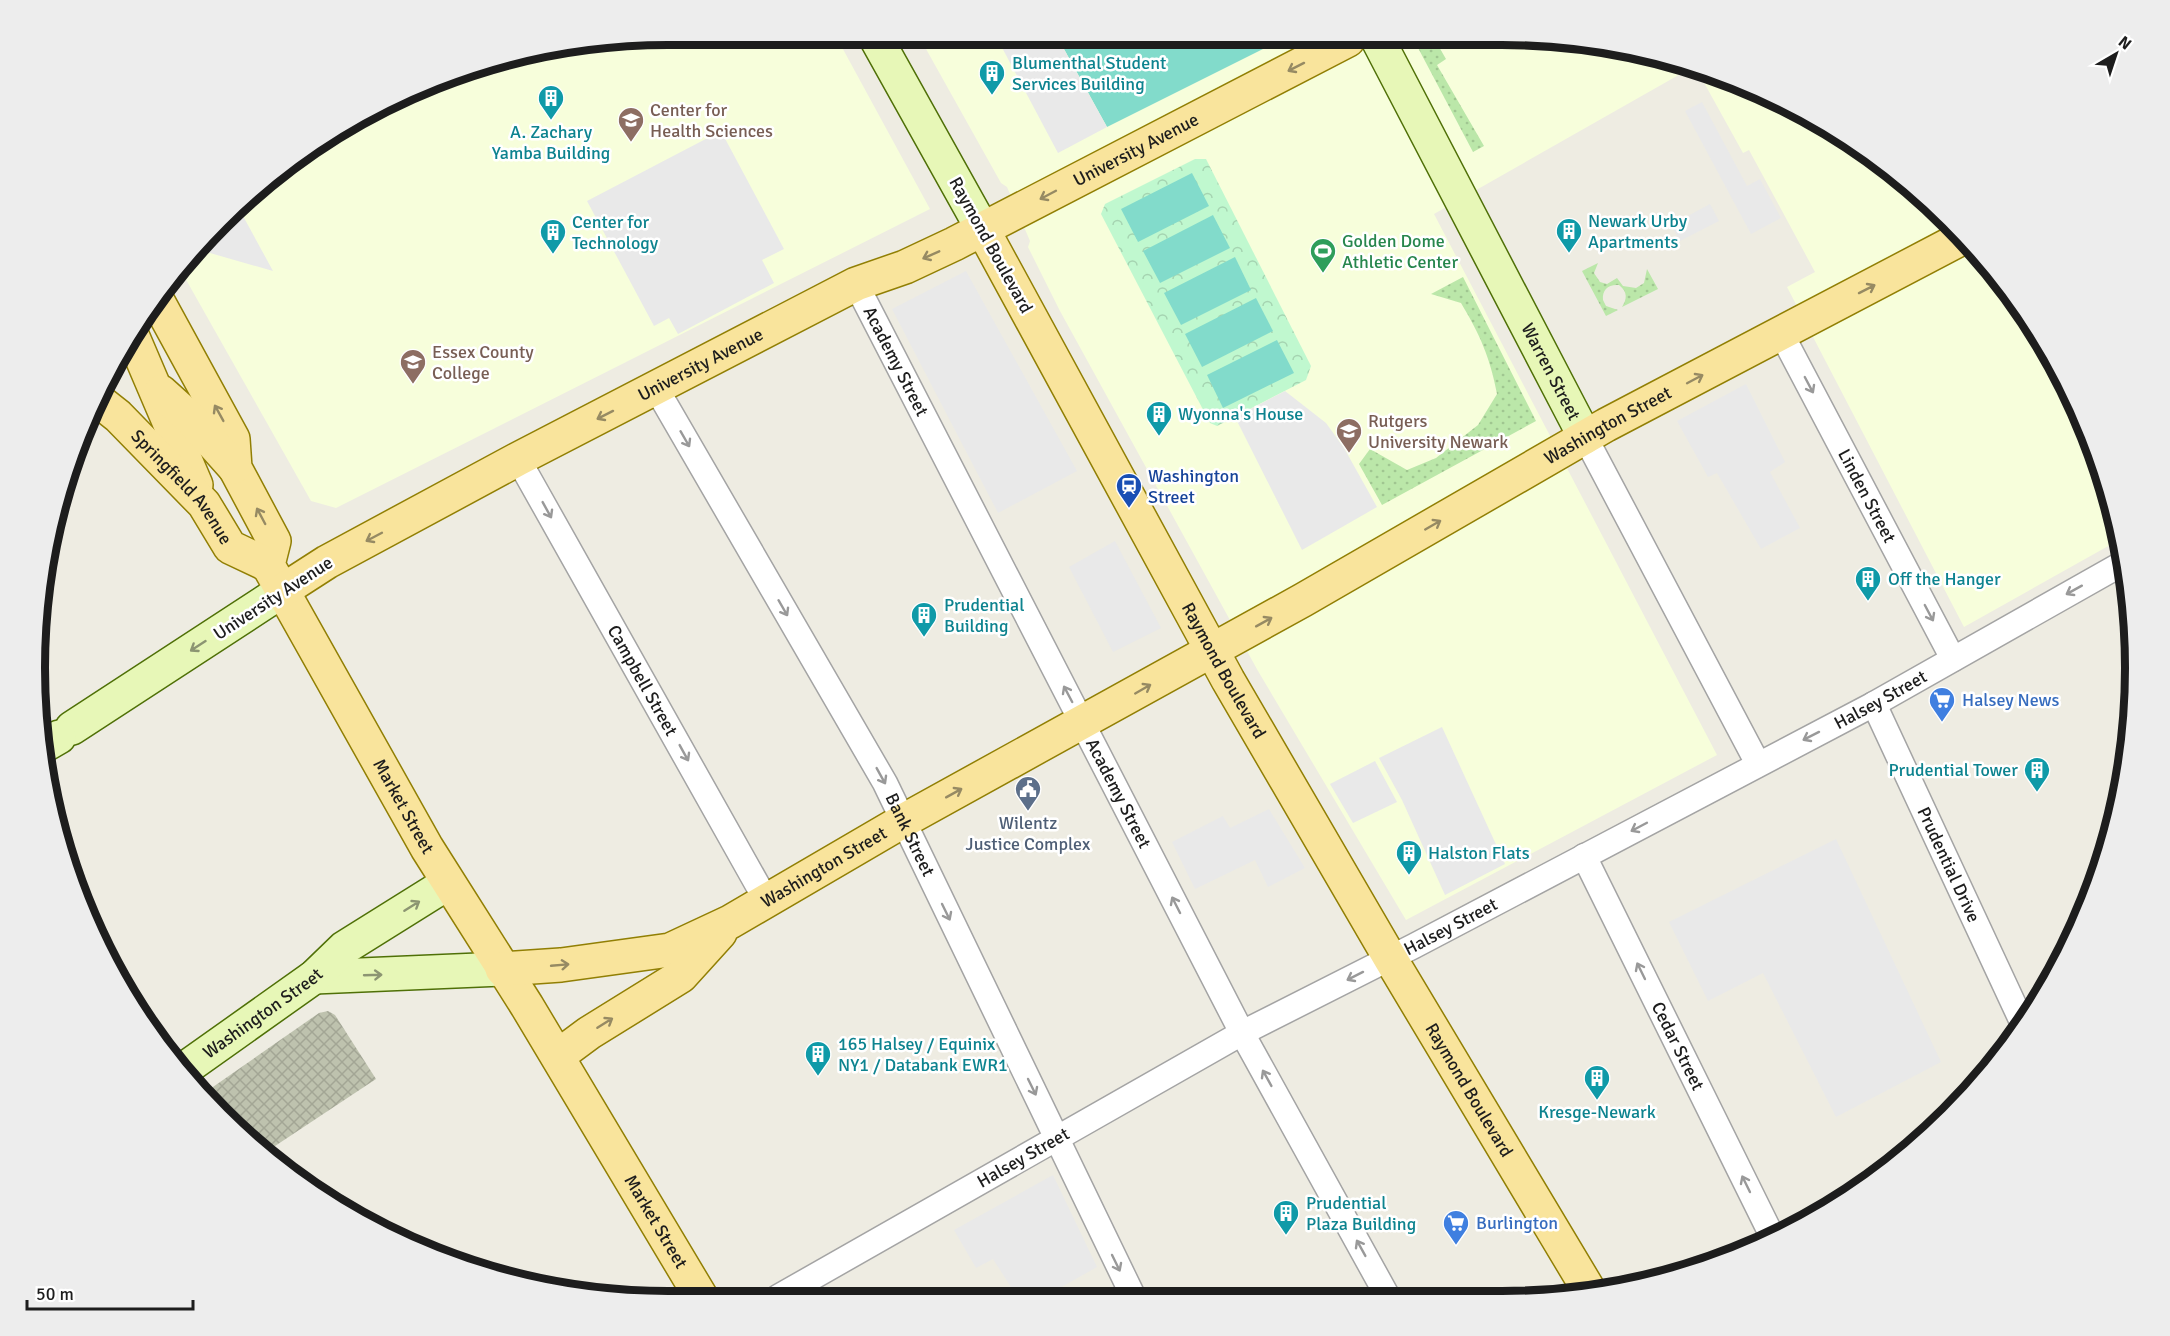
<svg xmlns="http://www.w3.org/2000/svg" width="2170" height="1336" font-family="Signika,sans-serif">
	<defs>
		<pattern id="construction-cross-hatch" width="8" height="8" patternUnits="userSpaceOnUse" patternTransform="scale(1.5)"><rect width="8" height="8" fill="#bec2ae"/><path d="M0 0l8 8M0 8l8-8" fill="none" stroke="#a3a695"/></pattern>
		<pattern id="grass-dots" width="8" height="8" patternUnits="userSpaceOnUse" patternTransform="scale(1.5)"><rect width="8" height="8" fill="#bbe7a9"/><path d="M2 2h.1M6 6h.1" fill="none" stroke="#a0c691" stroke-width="1.8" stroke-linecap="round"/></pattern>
		<pattern id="park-crowns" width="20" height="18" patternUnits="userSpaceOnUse" patternTransform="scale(1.5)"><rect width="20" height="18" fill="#c0f8cf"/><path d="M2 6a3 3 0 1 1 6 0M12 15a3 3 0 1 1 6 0" fill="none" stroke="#a5d4b1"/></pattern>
	</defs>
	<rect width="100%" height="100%" fill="#eeece2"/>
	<g fill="#f7fedb">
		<path d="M 585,40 L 838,40 L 930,209 L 336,508 L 311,501 L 180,269 L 220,220 L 283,165 L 388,100 L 465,68 Z"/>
		<path d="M 921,40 L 1584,40 L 1691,68 L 1434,214 L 1717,755 L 1406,920 L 1258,671 L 1060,311 L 1028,247 L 1030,241 L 1007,187 L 1001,183 Z"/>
		<path d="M 1697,70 L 1744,83 L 1887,165 L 1978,250 L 2050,351 L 2102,464 L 2119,540 L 1964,627 L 1787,287 L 1815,272 L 1749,150 L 1743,153 Z"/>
	</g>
	<path fill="url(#construction-cross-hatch)" d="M 328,1011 L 335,1015 L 376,1079 L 263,1154 L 234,1128 L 210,1089 L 319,1013 Z"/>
	<g fill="url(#grass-dots)">
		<path d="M 1418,40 L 1435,40 L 1446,59 L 1437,65 L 1484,146 L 1473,152 L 1416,44 Z"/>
		<path d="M 1598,263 L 1594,273 L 1600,282 L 1607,284 L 1617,278 L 1623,286 L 1636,288 L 1644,283 L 1647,269 L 1658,289 L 1622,307 C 1627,299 1628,292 1619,285 C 1608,284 1602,290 1603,300 L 1606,306 L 1618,310 L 1606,316 L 1582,271 Z"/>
		<path d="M 1463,277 L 1536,421 L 1382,505 L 1359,464 L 1370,449 L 1407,470 L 1436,458 L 1478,425 L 1497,394 C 1490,357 1480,335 1461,303 L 1431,294 Z"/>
	</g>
	<path fill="url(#park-crowns)" d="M 1195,159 L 1206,159 L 1311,366 L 1306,380 L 1217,426 L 1210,423 L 1101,214 L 1105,204 Z"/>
	<g fill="#82dbcb">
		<path d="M 1059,40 L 1281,40 L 1107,127 Z"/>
		<path d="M 1192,173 L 1209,206 L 1138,242 L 1121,209 Z"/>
		<path d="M 1213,215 L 1230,248 L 1160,283 L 1143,251 Z"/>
		<path d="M 1235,257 L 1251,290 L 1181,325 L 1164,293 Z"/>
		<path d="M 1256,298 L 1273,331 L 1202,367 L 1185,334 Z"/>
		<path d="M 1277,340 L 1294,373 L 1223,408 L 1207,375 Z"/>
	</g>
	<g fill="#e9e9e9">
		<path d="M 998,40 L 1059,40 L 1107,127 L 1058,153 Z"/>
		<path d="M 1702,102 L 1747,186 L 1760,179 L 1781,218 L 1751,234 L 1685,111 Z"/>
		<path d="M 721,131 L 784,249 L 762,260 L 774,283 L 678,334 L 669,318 L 654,326 L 587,201 Z"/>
		<path d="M 1710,204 L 1719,221 L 1680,241 L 1671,225 Z"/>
		<path d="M 237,205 L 273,271 L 196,249 L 220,220 Z"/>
		<path d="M 966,271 L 1077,471 L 998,513 L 892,309 Z"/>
		<path d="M 1746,384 L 1785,462 L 1770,472 L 1800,528 L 1761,549 L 1717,473 L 1708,477 L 1677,421 Z"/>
		<path d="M 1285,391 L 1326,423 L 1344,448 L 1377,507 L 1302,550 L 1235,417 Z"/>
		<path d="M 1115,541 L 1161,628 L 1113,652 L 1069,567 Z"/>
		<path d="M 1442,727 L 1505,864 L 1445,895 L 1402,800 L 1379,758 Z"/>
		<path d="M 1375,761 L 1397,802 L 1353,823 L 1330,784 Z"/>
		<path d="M 1269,809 L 1305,868 L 1268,887 L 1255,860 L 1195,889 L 1172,842 L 1223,816 L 1230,828 Z"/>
		<path d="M 1836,839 L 1941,1062 L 1836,1117 L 1763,973 L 1708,1001 L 1669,922 Z"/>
		<path d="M 1053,1175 L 1097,1267 L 1042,1298 L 1018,1298 L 993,1259 L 976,1268 L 954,1230 Z"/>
	</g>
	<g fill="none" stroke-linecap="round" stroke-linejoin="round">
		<g stroke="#a4a4a4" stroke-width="27">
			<g id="street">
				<path id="s1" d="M 856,284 L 1242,1033 L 1389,1299"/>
				<path id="s2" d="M 1781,333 L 1953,659"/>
				<path id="s3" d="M 656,388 L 885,783 L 1134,1298"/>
				<path d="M 1585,437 L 1758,764"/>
				<path id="s4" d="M 518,459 L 766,900"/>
				<path id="s5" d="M 1874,704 L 2023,1024"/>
				<path id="s6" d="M 1584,856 L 1772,1236"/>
				<path id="s7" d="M 778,1297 L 1242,1033 L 1414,946 L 1874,704 L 2125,562"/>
			</g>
		</g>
		<g stroke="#4f7007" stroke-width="36">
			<g id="secondary">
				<path d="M 877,40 L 983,230"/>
				<path id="s8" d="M 1378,40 L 1585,437"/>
				<path d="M 72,728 L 282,591"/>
				<path d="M 40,748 L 59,737"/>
				<path d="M 314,977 L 502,969"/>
				<path id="s9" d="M 183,1070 L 314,977 L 344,948 L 448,883"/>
			</g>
		</g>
		<g stroke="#917f04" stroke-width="36">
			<g id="primary">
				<path id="s10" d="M 983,230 L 1228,680 L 1390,958 L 1590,1292"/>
				<path id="s11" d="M 156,298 L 233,439 L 235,468 L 274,541 L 268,565 L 427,848 L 527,1006 L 701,1297"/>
				<path d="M 132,335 L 196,485"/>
				<path d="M 161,392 L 191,419 L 234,467"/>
				<path id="s12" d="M 99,401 L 118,416 L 204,504 L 230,547 L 268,565"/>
				<path id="s13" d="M 282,591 L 327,562 L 518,459 L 856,284 L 905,267 L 954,244 L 1348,40"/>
				<path id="s14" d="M 502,969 L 561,965 L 670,950 L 730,922 L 903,821 L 1303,600 L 1606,425 L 1964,237"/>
				<path d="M 558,1056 L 589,1033 L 681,976 L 720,933"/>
			</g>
		</g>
		<use href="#street" stroke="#fff" stroke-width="24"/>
		<use href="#secondary" stroke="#e7f7b7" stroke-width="33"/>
		<use href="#primary" stroke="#f9e49c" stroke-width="33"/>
	</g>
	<defs><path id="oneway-shaft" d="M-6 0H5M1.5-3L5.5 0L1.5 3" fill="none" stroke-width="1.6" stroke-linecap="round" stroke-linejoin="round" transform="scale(1.5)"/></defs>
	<g stroke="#968a63">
		<use href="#oneway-shaft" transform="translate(1296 67) rotate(153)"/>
		<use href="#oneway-shaft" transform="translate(1048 195) rotate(152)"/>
		<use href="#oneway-shaft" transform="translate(931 255) rotate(156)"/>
		<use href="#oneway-shaft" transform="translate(1867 289) rotate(-27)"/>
		<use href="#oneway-shaft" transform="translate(1695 379) rotate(-28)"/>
		<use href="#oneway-shaft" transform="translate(219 413) rotate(-119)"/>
		<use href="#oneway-shaft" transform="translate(605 415) rotate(153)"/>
		<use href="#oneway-shaft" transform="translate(261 516) rotate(-118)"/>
		<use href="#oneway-shaft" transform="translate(1433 525) rotate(-30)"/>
		<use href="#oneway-shaft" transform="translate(374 537) rotate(152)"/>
		<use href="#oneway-shaft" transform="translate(1264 622) rotate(-29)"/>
		<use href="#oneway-shaft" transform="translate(1143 689) rotate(-30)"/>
		<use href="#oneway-shaft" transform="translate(954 793) rotate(-29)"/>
		<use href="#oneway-shaft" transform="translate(560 965) rotate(-5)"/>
		<use href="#oneway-shaft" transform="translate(605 1023) rotate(-32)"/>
	</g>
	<g stroke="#999">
		<use href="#oneway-shaft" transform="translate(1809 385) rotate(62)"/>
		<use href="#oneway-shaft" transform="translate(685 439) rotate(60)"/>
		<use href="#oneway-shaft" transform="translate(547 510) rotate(61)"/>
		<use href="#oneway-shaft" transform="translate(2074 590) rotate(151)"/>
		<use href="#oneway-shaft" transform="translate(783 608) rotate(60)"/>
		<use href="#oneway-shaft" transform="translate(1929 613) rotate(62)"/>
		<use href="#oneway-shaft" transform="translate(1068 694) rotate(-118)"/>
		<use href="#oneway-shaft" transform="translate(1811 736) rotate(153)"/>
		<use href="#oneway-shaft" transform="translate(684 753) rotate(61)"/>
		<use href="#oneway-shaft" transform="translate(881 776) rotate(61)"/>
		<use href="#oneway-shaft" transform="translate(1639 827) rotate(152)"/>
		<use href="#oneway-shaft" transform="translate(1176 905) rotate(-117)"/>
		<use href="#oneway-shaft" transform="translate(946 912) rotate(64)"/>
		<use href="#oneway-shaft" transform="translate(1641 971) rotate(-116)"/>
		<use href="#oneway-shaft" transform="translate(1355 976) rotate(153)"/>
		<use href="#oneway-shaft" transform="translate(1267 1078) rotate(-119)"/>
		<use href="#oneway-shaft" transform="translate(1032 1087) rotate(64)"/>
		<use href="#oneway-shaft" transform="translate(1746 1184) rotate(-116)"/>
		<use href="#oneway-shaft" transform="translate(1361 1248) rotate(-119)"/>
		<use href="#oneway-shaft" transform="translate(1116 1263) rotate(64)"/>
	</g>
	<g stroke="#8c9572">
		<use href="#oneway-shaft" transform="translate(198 646) rotate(147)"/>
		<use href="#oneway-shaft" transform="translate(412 906) rotate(-32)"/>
		<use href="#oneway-shaft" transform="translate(373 975) rotate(-2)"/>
	</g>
	<defs>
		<g id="building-pin" transform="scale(1.35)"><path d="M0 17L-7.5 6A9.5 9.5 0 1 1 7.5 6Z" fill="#0f9aa8" stroke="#fff"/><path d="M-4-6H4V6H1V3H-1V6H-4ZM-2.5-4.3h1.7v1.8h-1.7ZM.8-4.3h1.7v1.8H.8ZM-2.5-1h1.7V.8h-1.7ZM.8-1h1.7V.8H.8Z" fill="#fff"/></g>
		<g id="university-pin" transform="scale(1.35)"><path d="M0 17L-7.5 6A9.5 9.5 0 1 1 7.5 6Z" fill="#8d6e63" stroke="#fff"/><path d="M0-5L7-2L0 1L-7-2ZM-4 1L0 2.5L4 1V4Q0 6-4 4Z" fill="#fff"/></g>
		<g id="stadium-pin" transform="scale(1.35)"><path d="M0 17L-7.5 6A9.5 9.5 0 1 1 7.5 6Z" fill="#2e9e5b" stroke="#fff"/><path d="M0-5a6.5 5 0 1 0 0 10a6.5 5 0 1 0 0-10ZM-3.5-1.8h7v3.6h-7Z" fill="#fff"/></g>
		<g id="station-pin" transform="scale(1.35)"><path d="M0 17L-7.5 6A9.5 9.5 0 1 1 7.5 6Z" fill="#1a4fb4" stroke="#fff"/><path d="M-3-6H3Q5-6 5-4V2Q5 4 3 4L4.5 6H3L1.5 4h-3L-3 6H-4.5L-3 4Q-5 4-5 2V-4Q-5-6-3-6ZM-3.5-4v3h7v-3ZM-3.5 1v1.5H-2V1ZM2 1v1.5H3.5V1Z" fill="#fff"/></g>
		<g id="supermarket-pin" transform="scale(1.35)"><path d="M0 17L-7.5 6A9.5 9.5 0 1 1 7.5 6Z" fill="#3f7fe0" stroke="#fff"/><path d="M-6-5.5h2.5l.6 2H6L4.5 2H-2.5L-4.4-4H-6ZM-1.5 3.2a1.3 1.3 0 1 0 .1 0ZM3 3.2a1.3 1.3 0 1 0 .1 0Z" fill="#fff"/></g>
		<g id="civic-pin" transform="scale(1.35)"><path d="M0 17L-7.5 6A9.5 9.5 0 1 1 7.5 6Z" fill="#5c6f8a" stroke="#fff"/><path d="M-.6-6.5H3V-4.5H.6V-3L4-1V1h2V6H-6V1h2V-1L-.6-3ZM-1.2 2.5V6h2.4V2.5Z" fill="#fff"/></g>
	</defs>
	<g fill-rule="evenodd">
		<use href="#building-pin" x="992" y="73"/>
		<use href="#building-pin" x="551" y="98"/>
		<use href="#university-pin" x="631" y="120"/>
		<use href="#building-pin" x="1569" y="231"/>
		<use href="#building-pin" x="553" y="232"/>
		<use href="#stadium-pin" x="1323" y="251"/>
		<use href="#university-pin" x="413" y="362"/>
		<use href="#building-pin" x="1159" y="414"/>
		<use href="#university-pin" x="1349" y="431"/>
		<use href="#station-pin" x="1129" y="486"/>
		<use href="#building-pin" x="1868" y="579"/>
		<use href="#building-pin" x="924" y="615"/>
		<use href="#supermarket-pin" x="1942" y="700"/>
		<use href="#building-pin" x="2037" y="770"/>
		<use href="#civic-pin" x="1028" y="789"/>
		<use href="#building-pin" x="1409" y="853"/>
		<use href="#building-pin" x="818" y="1054"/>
		<use href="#building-pin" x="1597" y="1078"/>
		<use href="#building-pin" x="1286" y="1213"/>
		<use href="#supermarket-pin" x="1456" y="1223"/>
	</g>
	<g text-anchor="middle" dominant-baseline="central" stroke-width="5" stroke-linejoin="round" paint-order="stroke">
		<g font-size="18" fill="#0d838f" stroke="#fff" text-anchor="start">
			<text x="1012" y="63">Blumenthal Student<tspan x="1012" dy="21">Services Building</tspan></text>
			<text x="551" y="132" text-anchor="middle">A. Zachary<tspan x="551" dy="21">Yamba Building</tspan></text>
			<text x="1588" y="221">Newark Urby<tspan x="1588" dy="21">Apartments</tspan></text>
			<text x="572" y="222">Center for<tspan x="572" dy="21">Technology</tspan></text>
			<text x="1178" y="414">Wyonna's House</text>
			<text x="1888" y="579">Off the Hanger</text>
			<text x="944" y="605">Prudential<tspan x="944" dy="21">Building</tspan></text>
			<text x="2018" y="770" text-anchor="end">Prudential Tower</text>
			<text x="1428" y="853">Halston Flats</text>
			<text x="838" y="1044">165 Halsey / Equinix<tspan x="838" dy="21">NY1 / Databank EWR1</tspan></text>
			<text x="1597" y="1112" text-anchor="middle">Kresge-Newark</text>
			<text x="1306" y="1203">Prudential<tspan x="1306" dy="21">Plaza Building</tspan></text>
		</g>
		<g font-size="18" fill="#785e54" stroke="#fff" text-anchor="start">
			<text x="650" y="110">Center for<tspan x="650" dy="21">Health Sciences</tspan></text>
			<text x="432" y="352">Essex County<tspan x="432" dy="21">College</tspan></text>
			<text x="1368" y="421">Rutgers<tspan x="1368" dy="21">University Newark</tspan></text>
		</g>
		<g font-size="18" fill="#1d1d1d" stroke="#fff">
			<text stroke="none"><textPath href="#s13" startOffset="962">University Avenue</textPath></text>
			<text transform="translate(991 245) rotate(61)">Raymond Boulevard</text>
			<text stroke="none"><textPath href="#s1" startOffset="87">Academy Street</textPath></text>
			<text stroke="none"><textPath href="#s13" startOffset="476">University Avenue</textPath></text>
			<text stroke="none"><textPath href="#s8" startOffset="374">Warren Street</textPath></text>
			<text stroke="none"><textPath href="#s14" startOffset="1244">Washington Street</textPath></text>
			<text stroke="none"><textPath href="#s12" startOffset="120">Springfield Avenue</textPath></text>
			<text stroke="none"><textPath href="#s2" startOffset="184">Linden Street</textPath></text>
			<text transform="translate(273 598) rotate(-33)">University Avenue</text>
			<text stroke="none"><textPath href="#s10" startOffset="502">Raymond Boulevard</textPath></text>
			<text stroke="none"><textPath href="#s4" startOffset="254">Campbell Street</textPath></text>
			<text stroke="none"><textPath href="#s7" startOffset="1254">Halsey Street</textPath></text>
			<text stroke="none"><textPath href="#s1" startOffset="573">Academy Street</textPath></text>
			<text stroke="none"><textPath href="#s11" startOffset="574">Market Street</textPath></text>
			<text stroke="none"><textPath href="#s3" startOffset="514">Bank Street</textPath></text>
			<text stroke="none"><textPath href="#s5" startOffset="177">Prudential Drive</textPath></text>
			<text stroke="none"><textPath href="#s14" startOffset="344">Washington Street</textPath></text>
			<text stroke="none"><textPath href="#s7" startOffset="768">Halsey Street</textPath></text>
			<text stroke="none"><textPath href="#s9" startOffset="98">Washington Street</textPath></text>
			<text stroke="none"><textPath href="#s6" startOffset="212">Cedar Street</textPath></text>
			<text stroke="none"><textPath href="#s10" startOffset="988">Raymond Boulevard</textPath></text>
			<text stroke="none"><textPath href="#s7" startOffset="282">Halsey Street</textPath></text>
			<text stroke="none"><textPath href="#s11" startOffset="1060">Market Street</textPath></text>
		</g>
		<g font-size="18" fill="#27864d" stroke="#fff" text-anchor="start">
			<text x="1342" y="241">Golden Dome<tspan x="1342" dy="21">Athletic Center</tspan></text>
		</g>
		<g font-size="18" fill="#164399" stroke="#fff" text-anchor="start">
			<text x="1148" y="476">Washington<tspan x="1148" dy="21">Street</tspan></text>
		</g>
		<g font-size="18" fill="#366cbe" stroke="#fff" text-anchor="start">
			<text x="1962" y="700">Halsey News</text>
			<text x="1476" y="1223">Burlington</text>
		</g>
		<g font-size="18" fill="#4e5e75" stroke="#fff">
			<text x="1028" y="823">Wilentz<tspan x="1028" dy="21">Justice Complex</tspan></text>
		</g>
	</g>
	<path d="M0 0H2170V1336H0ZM668 45H1502A623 623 0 0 1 2125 668V668A623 623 0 0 1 1502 1291H668A623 623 0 0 1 45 668V668A623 623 0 0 1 668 45Z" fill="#ededed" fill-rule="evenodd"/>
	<path fill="none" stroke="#1d1d1d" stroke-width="8" d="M668 45H1502A623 623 0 0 1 2125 668V668A623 623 0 0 1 1502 1291H668A623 623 0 0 1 45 668V668A623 623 0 0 1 668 45Z"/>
	<g transform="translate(2116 54) rotate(39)" stroke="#ffffff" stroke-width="4.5" paint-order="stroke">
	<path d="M0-4.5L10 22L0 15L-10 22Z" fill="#1d1d1d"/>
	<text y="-9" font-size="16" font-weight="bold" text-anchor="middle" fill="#1d1d1d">N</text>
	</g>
	<path d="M27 1300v9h166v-9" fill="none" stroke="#1d1d1d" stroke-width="3"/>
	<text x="36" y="1300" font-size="18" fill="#1d1d1d" stroke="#ffffff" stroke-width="4.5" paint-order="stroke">50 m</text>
</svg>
